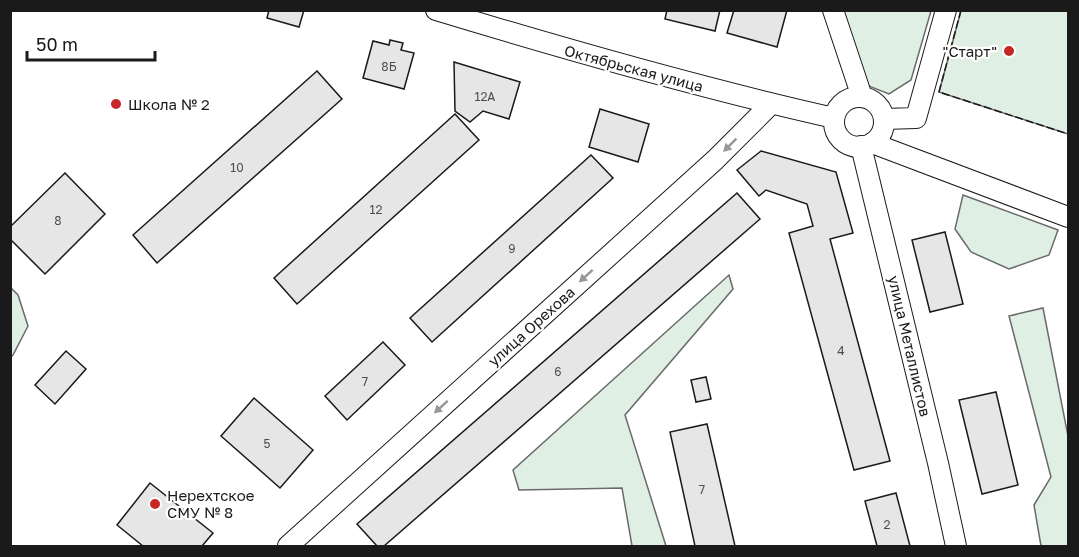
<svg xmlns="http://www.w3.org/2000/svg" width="1079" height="557" font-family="'Golos Text',sans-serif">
	<rect width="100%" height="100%" fill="#fff"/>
	<g fill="#e0efe3" stroke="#6a6a6a" stroke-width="1.5">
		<path d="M 836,11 L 931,11 L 911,80 L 889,94 L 861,83 Z"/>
		<path d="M 961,11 L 1068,11 L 1068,134 L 939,92 Z"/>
		<path d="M 963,195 L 1058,230 L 1049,255 L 1009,269 L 971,252 L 955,229 Z"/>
		<path d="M 729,275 L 733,289 L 625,415 L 666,546 L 632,546 L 622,488 L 519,490 L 513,470 Z"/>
		<path d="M 11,288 L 18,295 L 28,326 L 13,355 L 11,357 Z"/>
		<path d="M 1043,308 L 1068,436 L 1068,546 L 1041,546 L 1034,505 L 1051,477 L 1009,316 Z"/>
	</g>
	<g fill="#e6e6e6" stroke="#1a1a1a" stroke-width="1.5">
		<path d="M 269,10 L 304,10 L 299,27 L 267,18 Z"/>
		<path d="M 667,10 L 720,10 L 715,31 L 665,19 Z"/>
		<path d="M 734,10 L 787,10 L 777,47 L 727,33 Z"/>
		<path d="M 390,40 L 403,43 L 401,50 L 414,53 L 404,89 L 363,78 L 373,41 L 389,45 Z"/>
		<path d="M 454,62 L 520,82 L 509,119 L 483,111 L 470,122 L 455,111 Z"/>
		<path d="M 317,71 L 342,99 L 157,263 L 133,235 Z"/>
		<path d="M 600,109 L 649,124 L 638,162 L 589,147 Z"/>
		<path d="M 455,114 L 479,140 L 297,304 L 274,278 Z"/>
		<path d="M 761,151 L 836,172 L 853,233 L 830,239 L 890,461 L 854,470 L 789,233 L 813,226 L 807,204 L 766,190 L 759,196 L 737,170 Z"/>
		<path d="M 591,155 L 613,178 L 432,342 L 410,318 Z"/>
		<path d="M 65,173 L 105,214 L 45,274 L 10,239 L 10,227 Z"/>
		<path d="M 737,193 L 760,219 L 384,546 L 377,546 L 357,524 Z"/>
		<path d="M 945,232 L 963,304 L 930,312 L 912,240 Z"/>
		<path d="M 383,342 L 405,365 L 347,420 L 325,396 Z"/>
		<path d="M 66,351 L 86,369 L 55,404 L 35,385 Z"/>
		<path d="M 706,377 L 711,399 L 696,402 L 691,380 Z"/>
		<path d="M 996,392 L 1018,485 L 982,494 L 959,400 Z"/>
		<path d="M 254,398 L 313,450 L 280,488 L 221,436 Z"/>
		<path d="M 707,424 L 735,546 L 695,546 L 670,432 Z"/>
		<path d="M 150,483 L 213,533 L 202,546 L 143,546 L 117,525 Z"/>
		<path d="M 896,493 L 910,546 L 877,546 L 865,501 Z"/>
	</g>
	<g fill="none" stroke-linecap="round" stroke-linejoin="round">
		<g stroke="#1a1a1a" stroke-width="22">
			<g id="minor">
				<path d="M 436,10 C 568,50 700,88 834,118"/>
				<path d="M 833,10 L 862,97"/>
				<circle cx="859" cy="122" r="25"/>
				<path d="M 884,119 L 916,118 L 946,10"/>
				<path d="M 872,143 L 1068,217"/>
				<path d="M 861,146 L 938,463 L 956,546"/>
				<path d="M 288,546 L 715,160 L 771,104"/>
			</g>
		</g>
		<use href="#minor" stroke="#fff" stroke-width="20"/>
		<path stroke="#1a1a1a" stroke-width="1.5" stroke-dasharray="8 3" stroke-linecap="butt" d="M 961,10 L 939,92 L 1068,134"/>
	</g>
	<defs><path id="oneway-solid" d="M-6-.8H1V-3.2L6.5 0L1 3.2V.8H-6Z" transform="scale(1.5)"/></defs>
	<g fill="#989898">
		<use href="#oneway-solid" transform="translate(730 145) rotate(135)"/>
		<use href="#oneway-solid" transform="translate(586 276) rotate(138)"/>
		<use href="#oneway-solid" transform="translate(441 407) rotate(138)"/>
	</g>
	<g fill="#c62828" stroke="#fff" stroke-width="2">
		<circle cx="1009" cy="51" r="6"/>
		<circle cx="116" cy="104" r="6"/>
		<circle cx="155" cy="504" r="6"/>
	</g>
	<g text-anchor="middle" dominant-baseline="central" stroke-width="4.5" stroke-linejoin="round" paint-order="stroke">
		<g font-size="12" fill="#4d4d4d">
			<text x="389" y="66">8Б</text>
			<text x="485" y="96">12А</text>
			<text x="237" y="167">10</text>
			<text x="376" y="209">12</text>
			<text x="58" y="220">8</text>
			<text x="512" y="248">9</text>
			<text x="841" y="350">4</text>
			<text x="558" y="371">6</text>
			<text x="365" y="381">7</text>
			<text x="267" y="443">5</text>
			<text x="702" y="489">7</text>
			<text x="887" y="524">2</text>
		</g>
		<g font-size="15" fill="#1a1a1a" stroke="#fff" text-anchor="start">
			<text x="997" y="51" text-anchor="end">"Старт"</text>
			<text x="128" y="104">Школа № 2</text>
			<text x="167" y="495">Нерехтское<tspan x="167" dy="17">СМУ № 8</tspan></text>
		</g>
		<g font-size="15" fill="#1a1a1a" stroke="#fff">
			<text transform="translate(634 68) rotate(15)">Октябрьская улица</text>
			<text transform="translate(531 326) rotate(-42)">улица Орехова</text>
			<text transform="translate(910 346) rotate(77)">улица Металлистов</text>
		</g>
	</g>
	<rect width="1079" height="557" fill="none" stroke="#1a1a1a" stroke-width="24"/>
	<path d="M27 51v9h128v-9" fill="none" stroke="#1a1a1a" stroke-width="3"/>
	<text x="36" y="51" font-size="18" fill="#1a1a1a" stroke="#ffffff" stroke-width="4.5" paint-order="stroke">50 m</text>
</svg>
